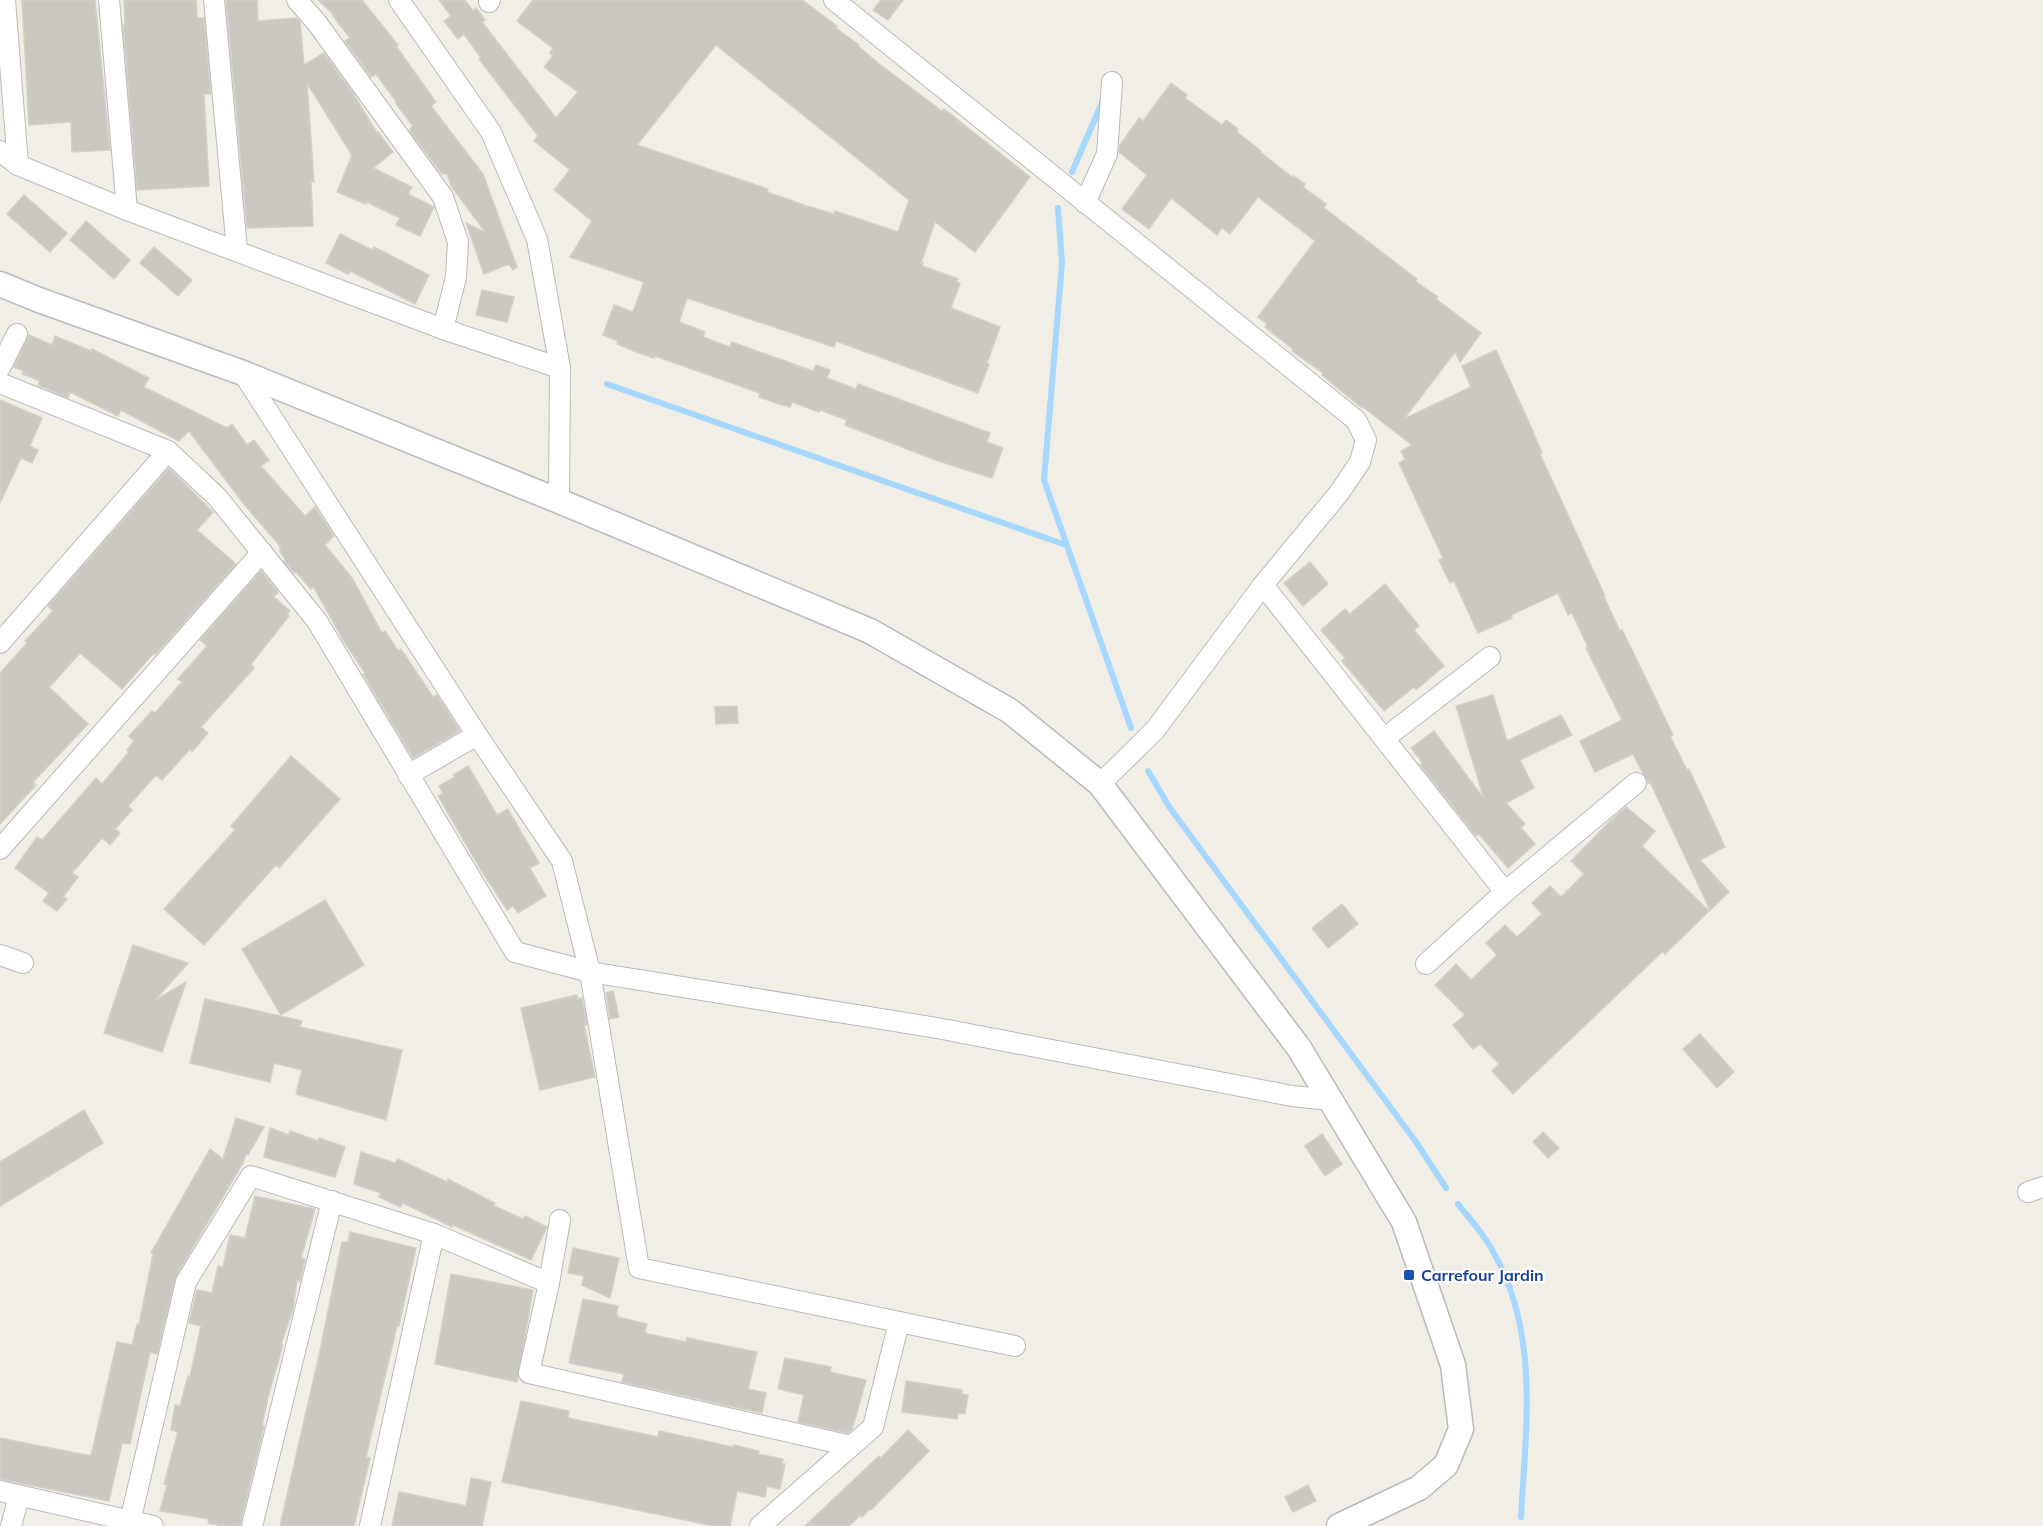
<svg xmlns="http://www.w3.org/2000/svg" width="2043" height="1526" font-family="Mulish,sans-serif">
	<rect width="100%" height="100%" fill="#f0eee5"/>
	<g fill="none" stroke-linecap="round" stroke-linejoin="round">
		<g stroke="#a6d7ff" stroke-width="6">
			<path d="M 1072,172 L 1104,98"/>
			<path d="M 1058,208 L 1062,263 L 1044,480 L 1131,728"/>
			<path d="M 607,384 L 1066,545"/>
			<path d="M 1148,771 L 1170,808 L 1416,1142 L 1446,1188"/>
			<path d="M 1458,1204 C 1469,1218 1482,1232 1491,1248 C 1540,1330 1526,1426 1521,1517"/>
		</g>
	</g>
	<g fill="#cbc8c2" stroke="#d5d0c3" stroke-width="1.5" fill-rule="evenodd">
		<path d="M 22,0 L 95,0 L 110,150 L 72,152 L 71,122 L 29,125 Z"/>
		<path d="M 124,0 L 196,0 L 197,18 L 204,18 L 211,94 L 204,94 L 209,186 L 137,190 L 123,25 L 125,25 Z"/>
		<path d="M 226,0 L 257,0 L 258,21 L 297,18 L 300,22 L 304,65 L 324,53 L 352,92 L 377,133 L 378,132 L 393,152 L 373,168 L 412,187 L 408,194 L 434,207 L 420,236 L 396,225 L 400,218 L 367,202 L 366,204 L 337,192 L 352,155 L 307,83 L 314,182 L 311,181 L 313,226 L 247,228 Z"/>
		<path d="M 318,0 L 362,0 L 398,45 L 396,46 L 436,102 L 431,106 L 483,174 L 517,267 L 513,270 L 509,264 L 484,274 L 466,223 L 486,233 L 451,186 L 447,174 L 442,174 L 409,130 L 413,126 L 395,102 L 396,101 L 376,74 L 371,77 L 345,41 L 350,38 L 333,16 L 335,16 Z"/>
		<path d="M 439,0 L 465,0 L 473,11 L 476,8 L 485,20 L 482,22 L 556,118 L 578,92 L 544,67 L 553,56 L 550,53 L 553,48 L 517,21 L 533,0 L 802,0 L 837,26 L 836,28 L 859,45 L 858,46 L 878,63 L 942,111 L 944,109 L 1030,177 L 975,252 L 935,222 L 921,263 L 923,263 L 922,266 L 958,279 L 956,282 L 960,283 L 951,308 L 1000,327 L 987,363 L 989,364 L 978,393 L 836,341 L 834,347 L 687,298 L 679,322 L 705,332 L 703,337 L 730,347 L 732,342 L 813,371 L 816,365 L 830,370 L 827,378 L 856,389 L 858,384 L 990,433 L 987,442 L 1003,448 L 992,478 L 938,461 L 845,425 L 847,420 L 820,410 L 819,412 L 792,402 L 790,407 L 776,403 L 759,397 L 760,393 L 655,356 L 654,358 L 639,353 L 617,344 L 618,341 L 603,335 L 614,305 L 633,312 L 644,282 L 570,257 L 592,221 L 554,190 L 570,170 L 534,141 L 538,136 L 479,59 L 481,58 L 464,34 L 458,39 L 444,21 L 451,16 ZM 716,45 L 909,200 L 898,232 L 835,211 L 834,214 L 807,206 L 767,192 L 768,189 L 637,145 Z"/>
		<path d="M 881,0 L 903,0 L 888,20 L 873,10 Z"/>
		<path d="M 1171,83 L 1187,95 L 1185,98 L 1222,125 L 1226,120 L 1238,129 L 1237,132 L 1261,151 L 1260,152 L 1292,177 L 1293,176 L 1305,184 L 1303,187 L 1326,204 L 1324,208 L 1417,279 L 1415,281 L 1438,297 L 1436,299 L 1481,333 L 1460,362 L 1455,352 L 1404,419 L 1471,387 L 1462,366 L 1496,350 L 1531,427 L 1542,453 L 1540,454 L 1605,596 L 1604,597 L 1620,631 L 1622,630 L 1633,652 L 1673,735 L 1670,736 L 1687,770 L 1689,769 L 1725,847 L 1700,860 L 1729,892 L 1710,910 L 1650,782 L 1648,783 L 1633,754 L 1595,772 L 1580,741 L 1622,720 L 1586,648 L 1588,647 L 1572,613 L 1568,615 L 1558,593 L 1511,615 L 1512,618 L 1478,633 L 1454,581 L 1450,583 L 1439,560 L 1443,558 L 1399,463 L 1405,460 L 1401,451 L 1412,445 L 1363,407 L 1362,408 L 1322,375 L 1323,373 L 1292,351 L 1293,349 L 1265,327 L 1267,324 L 1258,317 L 1315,241 L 1258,197 L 1230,234 L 1222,228 L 1217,235 L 1171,198 L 1149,229 L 1122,209 L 1147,175 L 1119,152 L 1120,145 L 1139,118 L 1143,121 Z"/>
		<path d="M 24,195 L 67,233 L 50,252 L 7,214 Z"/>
		<path d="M 86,221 L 130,260 L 114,279 L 70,240 Z"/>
		<path d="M 340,234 L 372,250 L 374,247 L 429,275 L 415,304 L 350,271 L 348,274 L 326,263 Z"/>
		<path d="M 154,247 L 192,280 L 178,296 L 140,263 Z"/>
		<path d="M 482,290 L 514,297 L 507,322 L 476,315 Z"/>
		<path d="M 29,335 L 52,345 L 55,336 L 91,351 L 92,349 L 149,378 L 144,387 L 227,428 L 232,424 L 247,445 L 254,440 L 269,460 L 261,466 L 305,516 L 315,507 L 334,536 L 325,545 L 352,578 L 382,633 L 385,631 L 398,651 L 401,649 L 433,697 L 437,695 L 460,731 L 413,758 L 363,674 L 365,673 L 345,643 L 313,586 L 311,589 L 296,572 L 294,573 L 284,561 L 285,559 L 280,552 L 280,546 L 243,503 L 189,431 L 179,441 L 121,410 L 118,416 L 70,392 L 68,398 L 38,385 L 40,381 L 22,374 L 24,371 L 14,367 Z"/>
		<path d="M 0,400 L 42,418 L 30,446 L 38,450 L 32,463 L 21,458 L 0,503 Z"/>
		<path d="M 169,468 L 213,512 L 197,530 L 236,564 L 155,655 L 153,654 L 122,689 L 80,653 L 54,682 L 49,687 L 88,724 L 33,782 L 36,785 L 0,824 L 0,673 L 27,643 L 25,641 L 53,611 L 48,606 Z"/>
		<path d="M 1310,562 L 1328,584 L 1303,606 L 1284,583 Z"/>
		<path d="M 261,571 L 278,592 L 274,597 L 290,611 L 287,614 L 289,616 L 251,664 L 254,668 L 201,727 L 208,733 L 192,752 L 190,749 L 162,780 L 156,775 L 128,806 L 132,810 L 115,829 L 120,833 L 110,845 L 102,838 L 72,873 L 78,877 L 63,897 L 67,899 L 57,911 L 43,901 L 49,893 L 15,868 L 37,837 L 42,840 L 96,778 L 102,784 L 129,752 L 127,750 L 134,741 L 129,736 L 152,711 L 155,713 L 182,682 L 178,679 L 207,646 L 200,640 Z"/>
		<path d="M 1385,584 L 1419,626 L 1414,630 L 1444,666 L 1416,690 L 1414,687 L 1384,711 L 1342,661 L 1345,658 L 1321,630 L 1345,609 L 1350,614 Z"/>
		<path d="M 1493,695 L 1507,741 L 1561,715 L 1572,735 L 1520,760 L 1534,788 L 1506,803 L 1525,824 L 1521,828 L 1535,844 L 1508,868 L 1479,834 L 1476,836 L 1420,765 L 1423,763 L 1411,748 L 1434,731 L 1484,799 L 1456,706 Z"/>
		<path d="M 737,706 L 738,723 L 716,724 L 715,707 Z"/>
		<path d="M 291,756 L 340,799 L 279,868 L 276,865 L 204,945 L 164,909 L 235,830 L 231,826 Z"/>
		<path d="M 468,766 L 497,815 L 508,809 L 539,863 L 530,868 L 546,896 L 518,913 L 513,906 L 507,910 L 481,870 L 438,796 L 443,793 L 439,786 L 455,777 L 453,775 Z"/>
		<path d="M 1626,807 L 1655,831 L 1642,846 L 1709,911 L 1665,954 L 1663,951 L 1513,1094 L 1492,1071 L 1499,1064 L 1480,1044 L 1473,1049 L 1453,1025 L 1465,1015 L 1435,985 L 1456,964 L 1471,980 L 1497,955 L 1486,943 L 1505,925 L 1517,937 L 1542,914 L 1532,903 L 1550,886 L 1561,897 L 1584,874 L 1571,861 L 1611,820 Z"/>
		<path d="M 325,900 L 364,965 L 281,1015 L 242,949 Z"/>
		<path d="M 1342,904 L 1358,924 L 1328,948 L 1312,928 Z"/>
		<path d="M 133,945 L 188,963 L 154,1001 L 186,982 L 162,1052 L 104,1033 Z"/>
		<path d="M 613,991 L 619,1017 L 610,1019 L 606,993 Z"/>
		<path d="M 577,995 L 578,999 L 582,998 L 587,1025 L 584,1025 L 595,1077 L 540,1090 L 521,1008 Z"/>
		<path d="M 205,999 L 302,1021 L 300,1027 L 402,1050 L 386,1120 L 296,1094 L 302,1070 L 274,1063 L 270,1082 L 190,1063 Z"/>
		<path d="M 1700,1034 L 1734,1072 L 1717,1088 L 1683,1049 Z"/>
		<path d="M 84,1110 L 103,1143 L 0,1206 L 0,1162 Z"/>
		<path d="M 236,1118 L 264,1127 L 248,1155 L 246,1154 L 243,1163 L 176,1276 L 157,1354 L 150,1352 L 130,1444 L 122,1443 L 109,1501 L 0,1479 L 0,1438 L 91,1456 L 117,1342 L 132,1345 L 137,1324 L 139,1325 L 153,1254 L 151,1253 L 210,1149 L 223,1159 Z"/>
		<path d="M 270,1128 L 289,1135 L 290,1131 L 318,1141 L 319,1138 L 345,1147 L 335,1177 L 264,1157 Z"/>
		<path d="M 1543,1132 L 1559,1148 L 1548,1158 L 1533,1142 Z"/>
		<path d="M 1322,1134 L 1342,1164 L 1325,1176 L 1305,1146 Z"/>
		<path d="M 361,1152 L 395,1163 L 398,1159 L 447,1182 L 448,1179 L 495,1203 L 494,1206 L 523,1219 L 525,1216 L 547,1227 L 531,1260 L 453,1225 L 452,1227 L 403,1203 L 400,1207 L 379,1197 L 381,1193 L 354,1184 Z"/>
		<path d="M 255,1196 L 315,1209 L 301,1258 L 305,1259 L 300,1281 L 297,1280 L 293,1309 L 281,1344 L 283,1345 L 268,1397 L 262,1426 L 264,1426 L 240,1526 L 222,1526 L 208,1523 L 209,1519 L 160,1511 L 167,1485 L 164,1484 L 178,1432 L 171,1430 L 175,1405 L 180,1406 L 188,1376 L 190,1377 L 201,1326 L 189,1323 L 197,1290 L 212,1293 L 218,1266 L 223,1267 L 230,1235 L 245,1238 Z"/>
		<path d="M 350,1232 L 416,1248 L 399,1326 L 397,1326 L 366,1457 L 370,1458 L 354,1526 L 280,1526 L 320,1351 L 342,1242 L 348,1242 Z"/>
		<path d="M 573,1248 L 619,1258 L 610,1298 L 582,1285 L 584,1276 L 568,1273 Z"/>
		<path d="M 451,1274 L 533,1290 L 517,1382 L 435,1364 Z"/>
		<path d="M 583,1299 L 618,1306 L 616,1315 L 618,1315 L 618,1317 L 647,1324 L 645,1332 L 648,1334 L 686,1342 L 687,1338 L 757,1352 L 748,1389 L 766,1393 L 762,1413 L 622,1382 L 624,1374 L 569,1363 Z"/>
		<path d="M 785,1358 L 831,1367 L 830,1372 L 866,1380 L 852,1430 L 848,1433 L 798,1422 L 804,1395 L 778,1389 Z"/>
		<path d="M 906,1381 L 962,1390 L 962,1394 L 968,1395 L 965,1414 L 958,1413 L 957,1419 L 902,1412 Z"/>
		<path d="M 521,1401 L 569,1411 L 568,1418 L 658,1437 L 659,1431 L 733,1447 L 734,1445 L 759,1451 L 758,1454 L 783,1459 L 782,1464 L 785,1464 L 780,1489 L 767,1486 L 765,1497 L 737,1491 L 730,1526 L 714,1526 L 502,1482 Z"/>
		<path d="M 908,1430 L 929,1451 L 871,1510 L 870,1509 L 862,1517 L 860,1515 L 849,1526 L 805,1526 L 879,1456 L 881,1458 Z"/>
		<path d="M 471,1478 L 491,1482 L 482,1526 L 392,1526 L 399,1492 L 466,1506 Z"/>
		<path d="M 1308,1485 L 1316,1501 L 1293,1512 L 1285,1497 Z"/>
	</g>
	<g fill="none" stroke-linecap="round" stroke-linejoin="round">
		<g stroke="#b8bbbf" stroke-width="22">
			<g id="minor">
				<path d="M 5,0 L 18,165"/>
				<path d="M 109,0 L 127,210"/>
				<path d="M 214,0 L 237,250"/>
				<path d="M 297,0 L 317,23 L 443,197 L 458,242 L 456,277 L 443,329"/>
				<path d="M 399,0 L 491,132 L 537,239 L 560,368 L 559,501"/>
				<path d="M 834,0 L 1356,420 L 1366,440 L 1360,462 L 1339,493 L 1263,585 L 1155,730 L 1100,784"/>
				<path d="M 489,2 L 490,0"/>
				<path d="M 0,151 L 18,165 L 127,210 L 443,329 L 560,368"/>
				<path d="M 1085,203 L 1107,154 L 1112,82"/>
				<path d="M 0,368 L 17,334"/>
				<path d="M 243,373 L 477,735 L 562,861 L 590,972 L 639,1268 L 1015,1346"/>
				<path d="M 0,383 L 168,451 L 217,497 L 317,621 L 515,952 L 590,972 L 937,1028 L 1292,1096 L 1330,1100"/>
				<path d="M 1263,585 L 1505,892"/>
				<path d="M 0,643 L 168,451"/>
				<path d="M 1385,738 L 1490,657"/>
				<path d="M 408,775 L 477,735"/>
				<path d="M 0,849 L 262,552"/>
				<path d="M 0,955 L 23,963"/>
				<path d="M 1426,964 L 1505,892 L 1636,783"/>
				<path d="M 2028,1192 L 2043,1187"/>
				<path d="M 560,1220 L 549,1283 L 529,1373 L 851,1446"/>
				<path d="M 0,1491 L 153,1526"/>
				<path d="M 11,1526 L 19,1496"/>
				<path d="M 129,1526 L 186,1282 L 251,1176 L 434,1234 L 549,1283"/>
				<path d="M 252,1526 L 332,1201"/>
				<path d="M 370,1526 L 434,1234"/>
				<path d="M 760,1526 L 873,1427 L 899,1322"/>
			</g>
		</g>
		<g stroke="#b8bbbf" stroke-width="27">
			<path id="tertiary" d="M 0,284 L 39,300 L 243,373 L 559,501 L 870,631 L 1010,711 L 1100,784 L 1299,1048 L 1404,1222 L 1453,1365 L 1461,1429 L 1446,1465 L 1419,1488 L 1339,1526"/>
		</g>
		<use href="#minor" stroke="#fff" stroke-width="20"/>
		<use href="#tertiary" stroke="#fff" stroke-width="24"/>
	</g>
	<rect fill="#1a4fb4" stroke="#fff" stroke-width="2" x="1403" y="1269" width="12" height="12" rx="3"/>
	<g text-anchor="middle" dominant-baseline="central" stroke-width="4.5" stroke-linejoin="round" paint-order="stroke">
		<g font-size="16" font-weight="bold" fill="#164399" stroke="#fff" text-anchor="start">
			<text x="1421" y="1275">Carrefour Jardin</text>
		</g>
	</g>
</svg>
